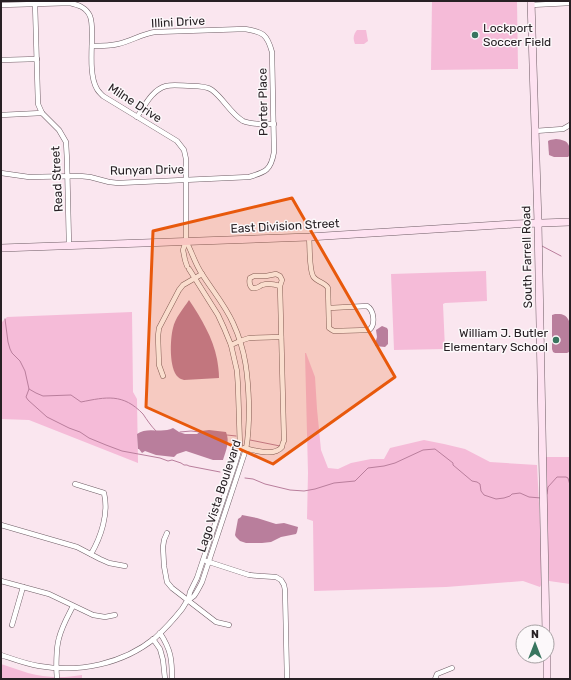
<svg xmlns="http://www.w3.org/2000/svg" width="571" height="680" font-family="Rubik,sans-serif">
	<rect width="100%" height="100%" fill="#fae6ef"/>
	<g fill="#f5bbd8">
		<path d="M 432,1 L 517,1 L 518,69 L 431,70 Z"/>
		<path d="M 357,30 L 366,30 L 368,41 L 364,44 L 355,44 C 353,39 353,35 357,30 Z"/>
		<path d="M 486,271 L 487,301 L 445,303 L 443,304 L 445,349 L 394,350 L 391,274 Z"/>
		<path d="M 132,312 L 133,392 L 137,399 L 138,463 L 29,420 L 1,419 L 1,323 L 7,317 Z"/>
		<path d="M 305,353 L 306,353 L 315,377 L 317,409 L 321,450 L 328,468 L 338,469 L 351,463 L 371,459 L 384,459 L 390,448 L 424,440 L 444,444 L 465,449 L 490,462 L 537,465 L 543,581 L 540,587 L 523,581 L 446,587 L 314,591 L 313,521 L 307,519 L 308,473 Z"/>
		<path d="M 545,457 L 570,457 L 570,584 L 549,581 Z"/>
		<path d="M 1,664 C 10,667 19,670 28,673 C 45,678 65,678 82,675 L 82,679 L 1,679 Z"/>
	</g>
	<g fill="#b97e9c">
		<path d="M 556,139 C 568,140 570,144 570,155 L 568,157 L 554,157 L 549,155 L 548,141 L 550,140 Z"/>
		<path d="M 189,300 C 201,318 213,338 217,359 C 218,365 219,371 219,378 L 184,380 C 182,379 180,379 178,377 C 169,369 170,339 173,328 C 175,318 183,309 189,300 Z"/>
		<path d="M 555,314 C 562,314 566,314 569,321 L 570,350 L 569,352 L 567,353 L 555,353 L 553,352 L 552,349 L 552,315 Z"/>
		<path d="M 382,326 L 387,328 L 388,330 L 388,344 L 385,347 L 375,346 L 375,344 L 377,337 L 376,330 Z"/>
		<path d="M 173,428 L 179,432 L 185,434 L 197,434 L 201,431 L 209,430 L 226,432 C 230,441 226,451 223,460 L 213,460 L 186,451 L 177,454 L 174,457 L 156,455 L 145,451 L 142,453 L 139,449 L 138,449 L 137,434 C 147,426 162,434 173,428 Z"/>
		<path d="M 242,515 L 257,518 L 276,524 L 284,523 L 298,527 L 297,532 L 296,534 L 281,537 L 271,542 L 262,543 L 246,543 L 240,541 L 236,537 L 235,535 L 238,519 L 241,517 Z"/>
	</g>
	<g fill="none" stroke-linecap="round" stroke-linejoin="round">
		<g stroke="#b97e9c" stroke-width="1">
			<path d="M 542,246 L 561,256"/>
			<path d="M 5,319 L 8,342 L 10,349 L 12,353 L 20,361 L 25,371 L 29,389 L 26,397 L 28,400 L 47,417 L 69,428 L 80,432 L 89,438 L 106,445 L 122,451 L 160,458 L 168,461 L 172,460 L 181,463 L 184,465 L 187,465 L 189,466 L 220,472"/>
			<path d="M 29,389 L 36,393 L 43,396 L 71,395 L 81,402 C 106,397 123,393 143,414 C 147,420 151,426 156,431"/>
			<path d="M 180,432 L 191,431 L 200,432"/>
			<path d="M 227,435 L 236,436"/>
			<path d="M 250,440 L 280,446"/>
			<path d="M 245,478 L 253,479 L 265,484 L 290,490 L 304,491 L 315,489 L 334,483 L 355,481 L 368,468 L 384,466 L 395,463 L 423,450 L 435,449 L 453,463 L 453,465 L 472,481 L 477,482 L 480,484 L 481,491 L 484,495 L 496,499 L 504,498 L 510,496 L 512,494 L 520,493 L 529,497 L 541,498"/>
			<path d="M 547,494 L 548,487 L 557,477 L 566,477 L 568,478 L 570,485"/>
		</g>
		<g stroke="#6e5d65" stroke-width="5.5">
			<g id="street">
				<path d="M 35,3 L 38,104 L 42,113 L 59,130 L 66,142 L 67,160 L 69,245"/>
				<path d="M 1,5 L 70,3 C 78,5 86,7 90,16 C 92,21 92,28 92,34 C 92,49 89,76 97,89 C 98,91 101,94 103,96 L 177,141 L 184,150 L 186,159 L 186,241 L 183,250 L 185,260 L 187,266"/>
				<path d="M 531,5 L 570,3"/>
				<path d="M 1,60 L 37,59"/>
				<path d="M 1,115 L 42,113"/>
				<path d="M 137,117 C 145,105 152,90 166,86 C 174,84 183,86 191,86 C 198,86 207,86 212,90 C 224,99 230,113 243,121 C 252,125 264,124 274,124"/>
				<path d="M 535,131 L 563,129 L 570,125"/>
				<path d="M 1,173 L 29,177 L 80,176 L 90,177 L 109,182 L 118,183 L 249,177 C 266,172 271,170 274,152 L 272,52 C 267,34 263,32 245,29 L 155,32 C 142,34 131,41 118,44 C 110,46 101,46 92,46"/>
				<path d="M 309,237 C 310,246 309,269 313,276 C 316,282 325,282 328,288 L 329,328 L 332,330 L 334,331 L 369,330 C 376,325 374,310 367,306 L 329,308"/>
				<path d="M 231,345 L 240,341 L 249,338 L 281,337"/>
				<path d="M 163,376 L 159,365 L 158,336 L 159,328 L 179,290 L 183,285 L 202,274"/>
				<path d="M 244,448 C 253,450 274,457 282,447 C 282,446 283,442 284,441 L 280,286 L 282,280 L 280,276 L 276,274 L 266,276 L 254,276 L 250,278 C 249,282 249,285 252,288 C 257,289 258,287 262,285 C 268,283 274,284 280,286"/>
				<path d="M 75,484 L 104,493 C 109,513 101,537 91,554"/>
				<path d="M 1,525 L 77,547 L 100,559 L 109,563 L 125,566"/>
				<path d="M 167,533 L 164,540 L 163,547 L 164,566 L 167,582 L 172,588 L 216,622 L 229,625"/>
				<path d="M 206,561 L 249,575 L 260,576 L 276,577 L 281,580 L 284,585 L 285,590 L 287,679"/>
				<path d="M 1,581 L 49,594 L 93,615 L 105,617 L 115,615"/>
				<path d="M 188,601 L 190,592 L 197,578 L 236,461 L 240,447 L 238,386 L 237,371 L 231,345 L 224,328 L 218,315 L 189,269"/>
				<path d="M 12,625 L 23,587"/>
				<path d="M 160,633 C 171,650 172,659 172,679"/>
				<path d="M 153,639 L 160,649 L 163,660 L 165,679"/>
				<path d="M 1,655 C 13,659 26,664 39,666 C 79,673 123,664 155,638 C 165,629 174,619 182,609 C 184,606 185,604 187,601 C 189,599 192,598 194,596 C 197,592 200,586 202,582 L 246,449 C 249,434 249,421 249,406 C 248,376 246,351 233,323 C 225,305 212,290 202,274 C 195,264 192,252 186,241"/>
				<path d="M 57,679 C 56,668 56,648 59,638 C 62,626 68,616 73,606"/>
				<path d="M 435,679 L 437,674 L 452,668"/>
			</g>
		</g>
		<g stroke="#6e5d65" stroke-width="8">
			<g id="secondary">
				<path d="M 531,1 L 538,223 L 546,632"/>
				<path d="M 1,248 L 309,237 L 514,224 L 570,222"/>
				<path d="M 547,656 L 547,679"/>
			</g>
		</g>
		<use href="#street" stroke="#fff" stroke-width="4.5"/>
		<use href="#secondary" stroke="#fee2f1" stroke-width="7"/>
	</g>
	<path fill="#e8590c" fill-opacity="0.2" stroke="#e8590c" stroke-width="3" stroke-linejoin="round" d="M 292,198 L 395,377 L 273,464 L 146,407 L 153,231 Z"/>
	<g fill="#39755f" stroke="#fcf8fa" stroke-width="1.5">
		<circle cx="475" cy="35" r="4"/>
		<circle cx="556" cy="340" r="4"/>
	</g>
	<g text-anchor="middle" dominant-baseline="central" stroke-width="3" stroke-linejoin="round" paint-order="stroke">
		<g font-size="12" fill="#272024" stroke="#fcf8fa">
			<text transform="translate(178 22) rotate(-3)">Illini Drive</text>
			<text transform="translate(263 102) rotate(-91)">Porter Place</text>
			<text transform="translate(135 103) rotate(33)">Milne Drive</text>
			<text transform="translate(147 170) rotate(-1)">Runyan Drive</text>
			<text transform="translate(57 179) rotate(-93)">Read Street</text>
			<text transform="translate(285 226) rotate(-3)">East Division Street</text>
			<text transform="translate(527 257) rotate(-91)">South Farrell Road</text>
			<text transform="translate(219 496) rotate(-72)">Lago Vista Boulevard</text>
		</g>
		<g font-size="12" fill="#272024" stroke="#fcf8fa" text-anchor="start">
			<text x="483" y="28">Lockport<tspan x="483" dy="14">Soccer Field</tspan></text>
			<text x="548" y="333" text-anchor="end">William J. Butler<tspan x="548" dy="14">Elementary School</tspan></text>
		</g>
	</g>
	<rect width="571" height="680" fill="none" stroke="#272024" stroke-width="4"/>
	<g transform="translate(535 644)"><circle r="19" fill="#fcf8fa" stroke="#a7a2a4"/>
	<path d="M0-3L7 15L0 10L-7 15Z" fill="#39755f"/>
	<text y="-6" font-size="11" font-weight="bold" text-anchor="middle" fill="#272024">N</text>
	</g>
</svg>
